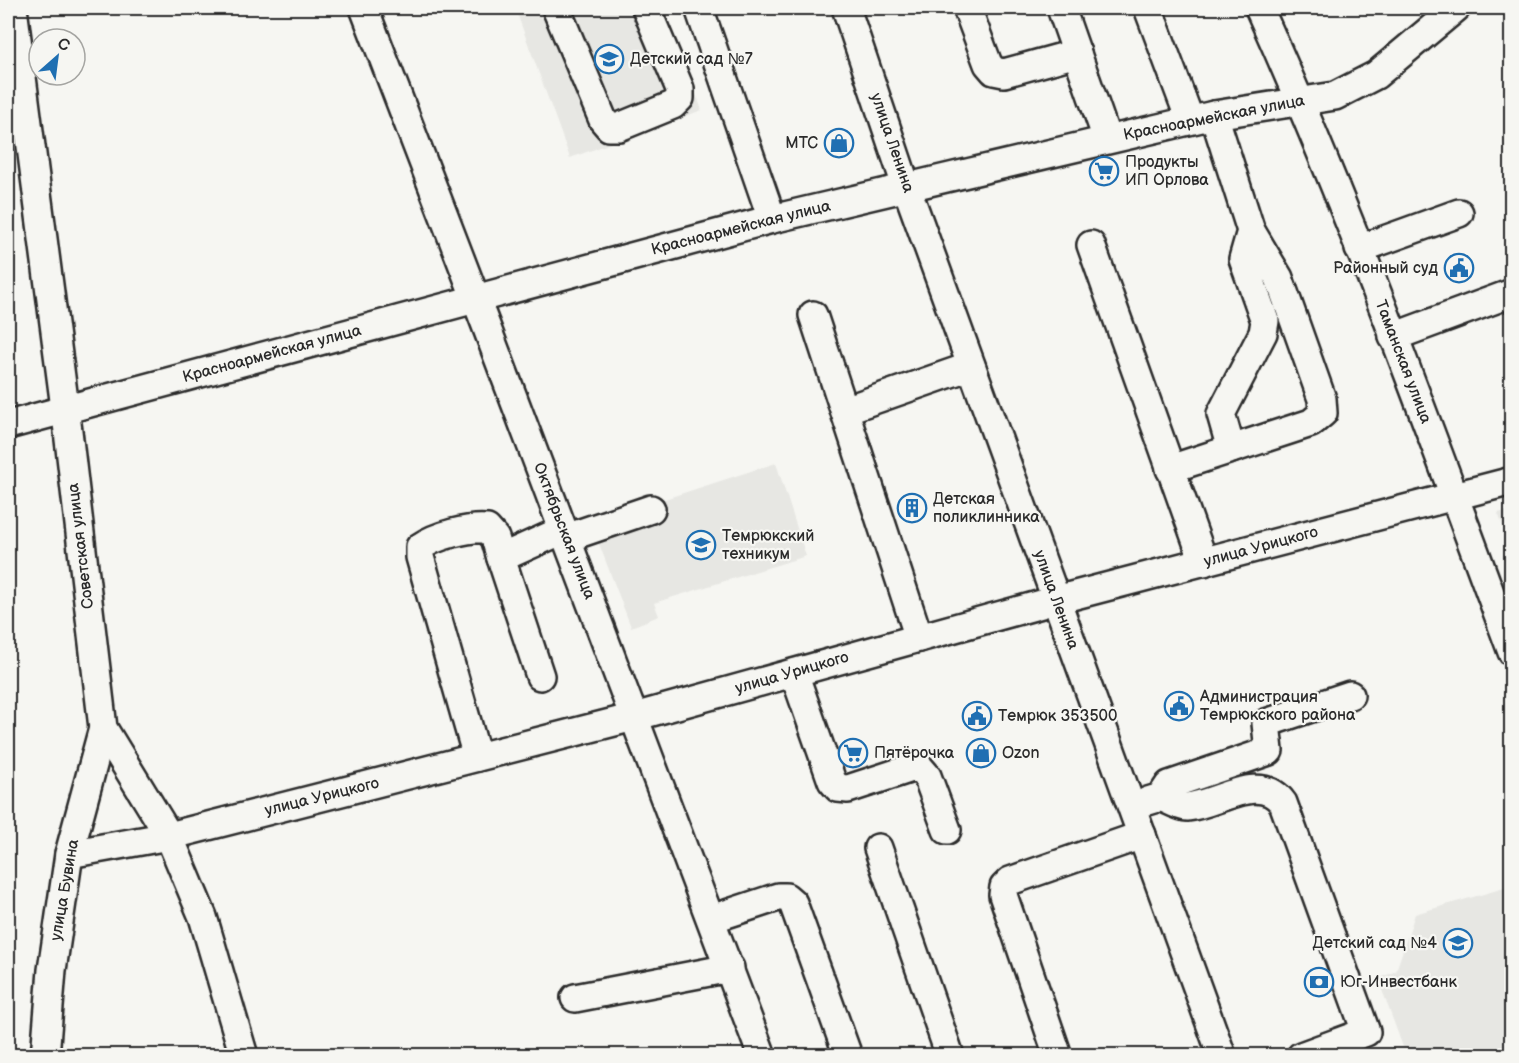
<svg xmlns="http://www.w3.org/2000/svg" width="1519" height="1063" font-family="'Balsamiq Sans',sans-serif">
	<rect width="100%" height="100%" fill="#f6f6f2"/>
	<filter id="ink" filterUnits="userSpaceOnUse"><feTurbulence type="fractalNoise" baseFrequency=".0167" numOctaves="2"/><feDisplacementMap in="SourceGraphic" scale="12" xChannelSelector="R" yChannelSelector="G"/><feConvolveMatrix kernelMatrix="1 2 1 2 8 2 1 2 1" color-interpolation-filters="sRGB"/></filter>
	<g filter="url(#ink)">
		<g fill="#e7e7e3">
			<path d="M 515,8 L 664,8 L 702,110 L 570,158 Z"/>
			<path d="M 776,463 L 806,556 L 654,603 L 659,616 L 631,627 L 591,523 Z"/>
			<path d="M 1511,510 L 1512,510 L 1511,549 L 1498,513 Z"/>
			<path d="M 1511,886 L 1511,1055 L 1406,1055 L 1378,979 L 1396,971 L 1415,914 Z"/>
		</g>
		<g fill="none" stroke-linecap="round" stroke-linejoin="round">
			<g stroke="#2b2b2b" stroke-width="32">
				<g id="minor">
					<path d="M 13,8 L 68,431 L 103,728 L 169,836 L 203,917 L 244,1056"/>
					<path d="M 364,8 L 485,323 L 762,1056"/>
					<path d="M 556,8 L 603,120 L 609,127 L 619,127 L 673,105 L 680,98 L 680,89 L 646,8"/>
					<path d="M 699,8 L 772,219"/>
					<path d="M 846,8 L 906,186 L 1222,1056"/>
					<path d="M 967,8 L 988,64 L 994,71 L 1004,73 L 1077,53"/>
					<path d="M 1061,8 L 1107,139"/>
					<path d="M 1148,8 L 1190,120"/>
					<path d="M 1259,8 C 1353,218 1432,436 1512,652"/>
					<path d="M 1214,115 L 1251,231 L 1243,259 L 1265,321 L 1263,333 L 1221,414 L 1231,449"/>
					<path d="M 1091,245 L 1204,562"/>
					<path d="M 1359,249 L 1459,213"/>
					<path d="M 813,315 L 919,638"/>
					<path d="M 1393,337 L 1512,293"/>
					<path d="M 845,410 L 971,366"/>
					<path d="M 8,425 L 772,219 L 1214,115 L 1335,96 L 1376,75 L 1456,8"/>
					<path d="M 1170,469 L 1311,423 L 1323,413 L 1322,399 L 1279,278 L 1251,231"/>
					<path d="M 566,538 L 651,509"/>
					<path d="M 794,673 L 832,781 L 838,788 L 848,789 L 912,768 L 921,769 L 927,776 L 947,830"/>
					<path d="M 540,676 L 501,558 L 563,530"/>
					<path d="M 477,757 L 420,557 L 420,547 C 435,536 469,527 487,529 L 495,538 L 501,558"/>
					<path d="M 1161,797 C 1168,800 1180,807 1187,807 C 1218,804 1260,771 1283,803 L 1366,1032 L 1301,1056"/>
					<path d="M 1148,801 L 1161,797 L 1169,785 L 1269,751 L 1266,723 L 1350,695"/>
					<path d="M 878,848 L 950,1056"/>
					<path d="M 69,854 L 169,836 L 634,717 L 1056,600 L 1512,481"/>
					<path d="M 711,919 L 778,897 L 786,897 L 793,903 L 848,1056"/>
					<path d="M 575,998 L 730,968"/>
					<path d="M 45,1056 L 52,970 L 69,854 L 103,728"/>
					<path d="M 1058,1056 L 1003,895 L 1004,887 L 1010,881 L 1142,835"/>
				</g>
			</g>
			<use href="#minor" stroke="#f6f6f2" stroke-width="27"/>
		</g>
	</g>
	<defs>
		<g id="school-ring" transform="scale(1.5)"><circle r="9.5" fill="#f6f6f2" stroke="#1f6fb2" stroke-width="1.5"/><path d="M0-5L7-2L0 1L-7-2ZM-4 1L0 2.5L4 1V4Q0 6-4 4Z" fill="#1f6fb2"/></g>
		<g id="shop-ring" transform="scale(1.5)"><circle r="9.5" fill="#f6f6f2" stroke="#1f6fb2" stroke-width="1.5"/><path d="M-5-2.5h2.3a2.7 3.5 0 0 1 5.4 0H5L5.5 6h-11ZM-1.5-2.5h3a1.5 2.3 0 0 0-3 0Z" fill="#1f6fb2"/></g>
		<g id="supermarket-ring" transform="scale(1.5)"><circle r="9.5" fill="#f6f6f2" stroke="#1f6fb2" stroke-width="1.5"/><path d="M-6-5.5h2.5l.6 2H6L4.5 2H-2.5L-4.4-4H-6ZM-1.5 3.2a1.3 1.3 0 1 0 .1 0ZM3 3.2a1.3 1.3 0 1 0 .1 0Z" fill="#1f6fb2"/></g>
		<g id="civic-ring" transform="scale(1.5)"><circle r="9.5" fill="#f6f6f2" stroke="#1f6fb2" stroke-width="1.5"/><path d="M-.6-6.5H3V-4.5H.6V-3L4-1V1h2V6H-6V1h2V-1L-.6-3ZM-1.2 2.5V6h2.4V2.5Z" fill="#1f6fb2"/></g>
		<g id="building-ring" transform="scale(1.5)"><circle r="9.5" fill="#f6f6f2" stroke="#1f6fb2" stroke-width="1.5"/><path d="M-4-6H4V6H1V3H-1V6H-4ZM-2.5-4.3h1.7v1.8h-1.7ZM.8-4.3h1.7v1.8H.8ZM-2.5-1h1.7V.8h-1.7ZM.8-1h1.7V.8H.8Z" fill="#1f6fb2"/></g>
		<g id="university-ring" transform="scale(1.5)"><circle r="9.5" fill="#f6f6f2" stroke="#1f6fb2" stroke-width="1.5"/><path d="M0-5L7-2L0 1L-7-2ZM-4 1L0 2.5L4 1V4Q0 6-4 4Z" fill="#1f6fb2"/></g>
		<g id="bank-ring" transform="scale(1.5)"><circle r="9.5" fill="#f6f6f2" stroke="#1f6fb2" stroke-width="1.5"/><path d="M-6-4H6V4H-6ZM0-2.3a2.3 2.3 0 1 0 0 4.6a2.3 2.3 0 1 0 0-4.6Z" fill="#1f6fb2"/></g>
	</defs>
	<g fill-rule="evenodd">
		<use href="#school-ring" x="609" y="59"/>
		<use href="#shop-ring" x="839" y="143"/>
		<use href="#supermarket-ring" x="1104" y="171"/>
		<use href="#civic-ring" x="1459" y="268"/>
		<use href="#building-ring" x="912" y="508"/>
		<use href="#university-ring" x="701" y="545"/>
		<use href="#civic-ring" x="1179" y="706"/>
		<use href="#civic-ring" x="977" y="716"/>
		<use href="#supermarket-ring" x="853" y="753"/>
		<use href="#shop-ring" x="981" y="753"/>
		<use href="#school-ring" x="1458" y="943"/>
		<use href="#bank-ring" x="1319" y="982"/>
	</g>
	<g text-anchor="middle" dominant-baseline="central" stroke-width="4.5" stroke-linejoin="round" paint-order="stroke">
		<g font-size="16" fill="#2b2b2b" stroke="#f6f6f2" text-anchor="start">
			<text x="630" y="59">Детский сад №7</text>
			<text x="818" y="143" text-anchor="end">МТС</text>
			<text x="1125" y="162">Продукты<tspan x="1125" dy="18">ИП Орлова</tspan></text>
			<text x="1438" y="268" text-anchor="end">Районный суд</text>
			<text x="933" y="499">Детская<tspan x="933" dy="18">поликлинника</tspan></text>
			<text x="722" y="536">Темрюкский<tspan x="722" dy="18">техникум</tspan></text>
			<text x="1200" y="697">Администрация<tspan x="1200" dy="18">Темрюкского района</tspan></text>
			<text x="998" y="716">Темрюк 353500</text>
			<text x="874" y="753">Пятёрочка</text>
			<text x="1002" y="753">Ozon</text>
			<text x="1437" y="943" text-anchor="end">Детский сад №4</text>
			<text x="1340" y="982">Юг-Инвестбанк</text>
		</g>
		<g font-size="16" fill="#2b2b2b" stroke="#f6f6f2">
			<text transform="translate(1214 118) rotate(-11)">Красноармейская улица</text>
			<text transform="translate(892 143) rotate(71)">улица Ленина</text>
			<text transform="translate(741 228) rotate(-14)">Красноармейская улица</text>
			<text transform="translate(272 354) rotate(-15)">Красноармейская улица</text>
			<text transform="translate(1403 362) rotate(69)">Таманская улица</text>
			<text transform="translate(564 531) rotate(69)">Октябрьская улица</text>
			<text transform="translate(81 546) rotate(-97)">Советская улица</text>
			<text transform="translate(1261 547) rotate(-15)">улица Урицкого</text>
			<text transform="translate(1056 600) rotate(70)">улица Ленина</text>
			<text transform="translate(792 673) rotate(-16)">улица Урицкого</text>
			<text transform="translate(322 797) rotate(-14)">улица Урицкого</text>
			<text transform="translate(65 890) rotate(-80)">улица Бувина</text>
		</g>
	</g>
	<rect width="1519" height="1063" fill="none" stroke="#f6f6f2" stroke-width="30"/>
	<rect x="15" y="15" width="1489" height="1033" fill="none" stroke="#2b2b2b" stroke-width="2" filter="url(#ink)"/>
	<g transform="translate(57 57) rotate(28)"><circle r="28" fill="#f6f6f2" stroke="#a5a5a2" stroke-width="1.5"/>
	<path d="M0-4.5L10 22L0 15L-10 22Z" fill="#1f6fb2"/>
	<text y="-9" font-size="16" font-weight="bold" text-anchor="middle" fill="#2b2b2b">С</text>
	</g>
</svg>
